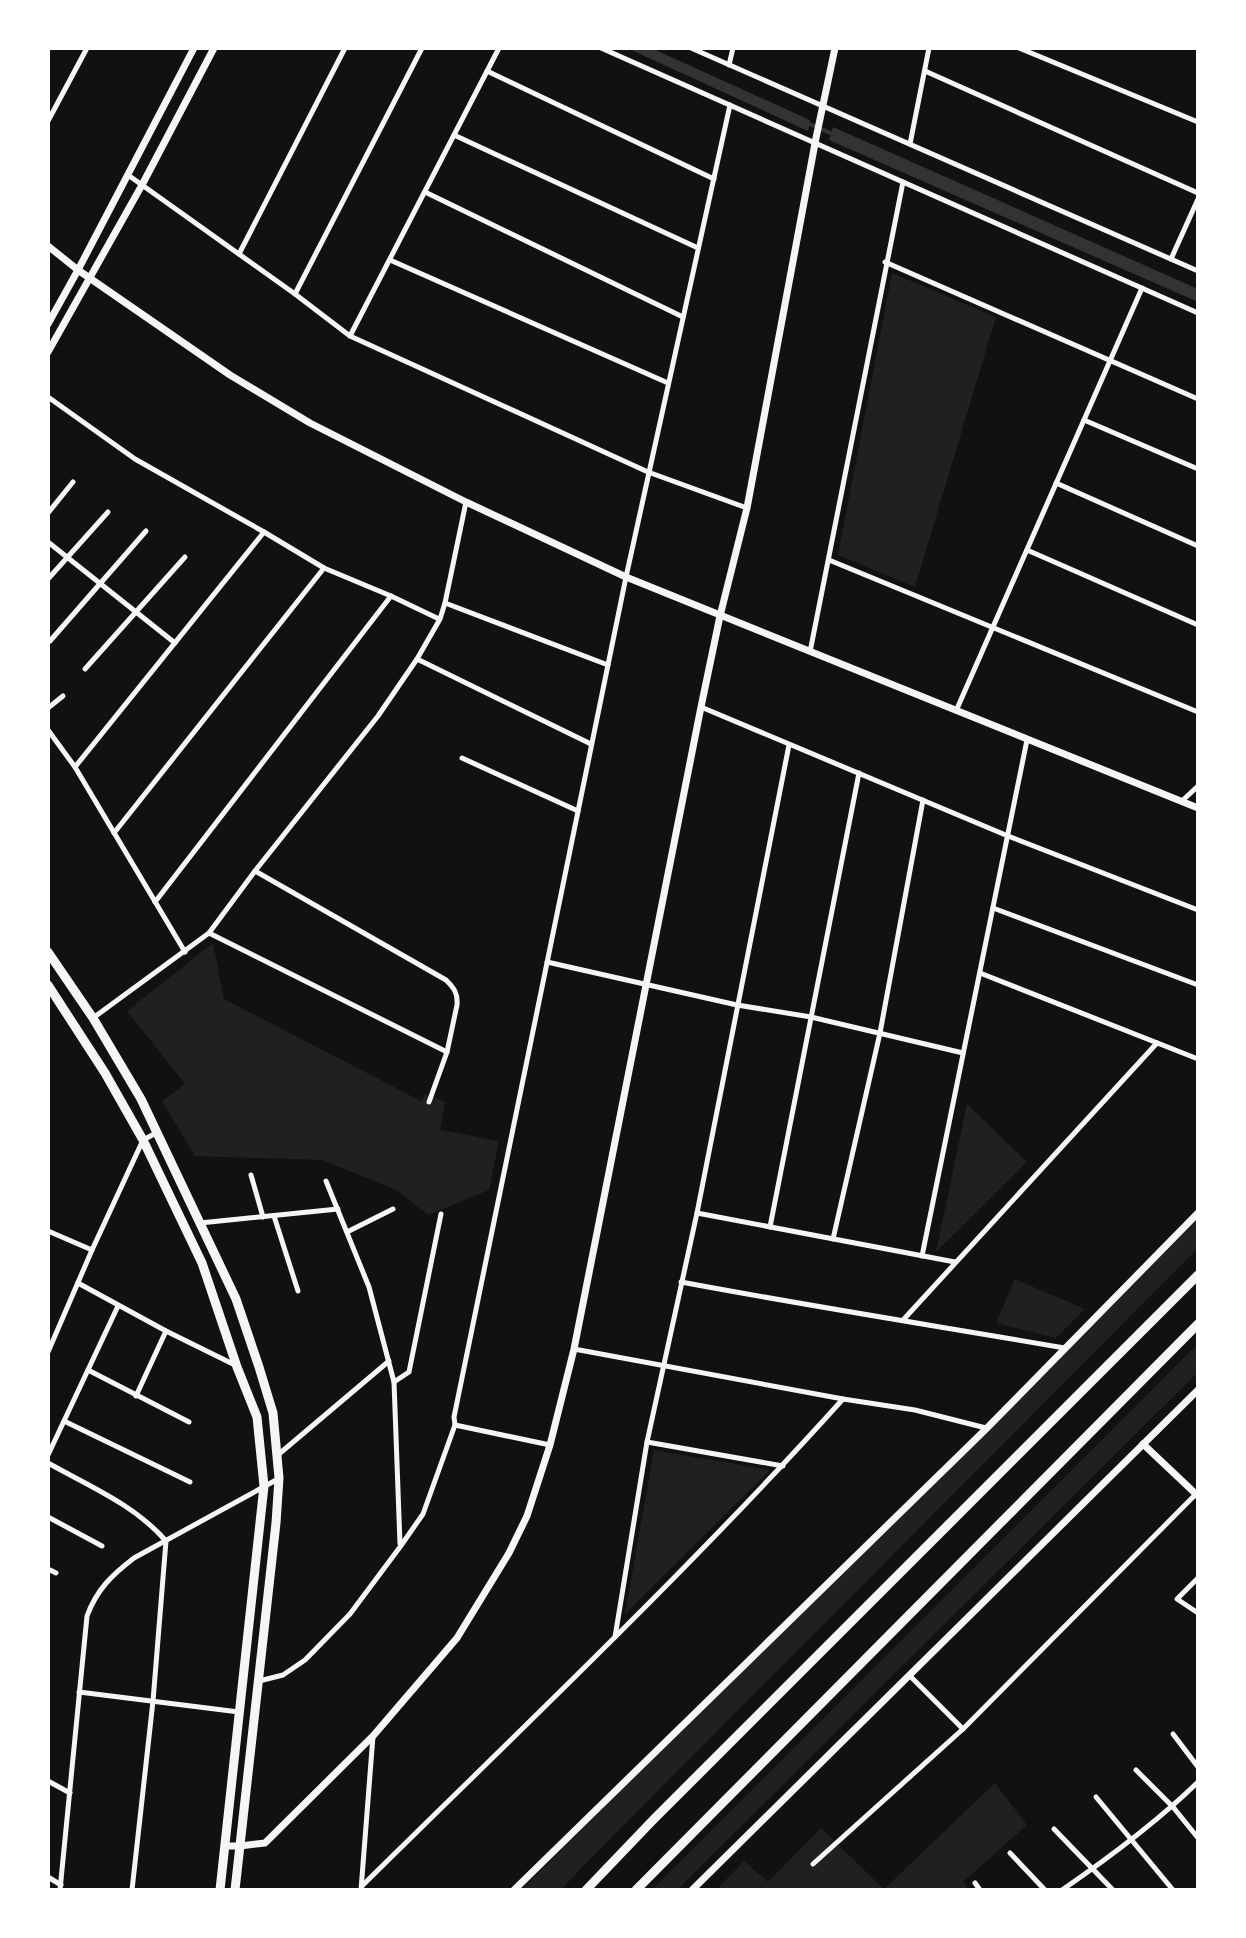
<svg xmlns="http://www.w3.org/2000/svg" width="1246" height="1938" font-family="Mulish,sans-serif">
	<rect width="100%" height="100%" fill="#111"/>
	<g fill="#202020">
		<path d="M 892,273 L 996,317 L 915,587 L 838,555 Z"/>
		<path d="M 213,943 L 224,999 L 421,1101 L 425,1094 L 445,1102 L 440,1130 L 499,1141 L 489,1190 L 428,1215 L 396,1190 L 323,1160 L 195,1156 L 162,1101 L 185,1084 L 127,1011 Z"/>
		<path d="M 967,1104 L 1027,1162 L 936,1252 Z"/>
		<path d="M 1198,1219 L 1198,1248 L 585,1864 L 561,1890 L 521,1890 Z"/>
		<path d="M 1015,1279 L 1085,1309 L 1056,1338 L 996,1323 Z"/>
		<path d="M 1198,1344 L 1198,1372 L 677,1890 L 652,1890 Z"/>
		<path d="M 654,1450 L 770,1470 L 625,1614 Z"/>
		<path d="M 995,1783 L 1027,1825 L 963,1882 L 969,1890 L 716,1890 L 744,1861 L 768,1882 L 821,1828 L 884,1889 Z"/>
	</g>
	<g fill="#333">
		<path d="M 627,48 L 651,48 L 810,120 L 808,131 Z"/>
		<path d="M 833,127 L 1198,289 L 1198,302 L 829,140 Z"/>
	</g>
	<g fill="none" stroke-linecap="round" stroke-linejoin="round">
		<path stroke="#333" stroke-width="4" d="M 807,123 L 835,135"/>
		<g stroke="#f5f5f5" stroke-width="5">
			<path d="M 601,48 L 1198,313"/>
			<path d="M 691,48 L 1198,271"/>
			<path d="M 1019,48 L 1198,122"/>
			<path d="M 729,65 L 733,48"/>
			<path d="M 487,71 L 714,179"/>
			<path d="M 925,71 L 1198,193"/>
			<path d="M 48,121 L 87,48"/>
			<path d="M 454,135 L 698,248"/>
			<path d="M 910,144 L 929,48"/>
			<path d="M 128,175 L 295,294 L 350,336 L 648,472 L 747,508"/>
			<path d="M 425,192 L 683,317"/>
			<path d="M 239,254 L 345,48"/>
			<path d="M 1171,259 L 1198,199"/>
			<path d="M 390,260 L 668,383"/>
			<path d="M 885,262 L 1198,399"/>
			<path d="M 295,294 L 422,48"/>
			<path d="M 350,336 L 499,48"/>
			<path d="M 48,397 L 135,459 L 264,532 L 324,568 L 391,596 L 439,619"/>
			<path d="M 1084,420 L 1198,469"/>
			<path d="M 1056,483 L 1198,546"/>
			<path d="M 48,513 L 73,482"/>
			<path d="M 48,542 L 175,643"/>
			<path d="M 1027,550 L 1198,625"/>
			<path d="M 829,560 L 1198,712"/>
			<path d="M 48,579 L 108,512"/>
			<path d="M 445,603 L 608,665"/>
			<path d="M 50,641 L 146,531"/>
			<path d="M 810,652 L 903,182"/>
			<path d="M 417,659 L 591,744"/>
			<path d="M 85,669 L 185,557"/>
			<path d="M 701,707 L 1008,836 L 1198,910"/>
			<path d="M 48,708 L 63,696"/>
			<path d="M 956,711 L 1142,288"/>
			<path d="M 48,730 L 75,767 L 185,952"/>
			<path d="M 462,758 L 578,811"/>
			<path d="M 75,767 L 264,532"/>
			<path d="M 1182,801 L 1198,786"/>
			<path d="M 114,833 L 324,568"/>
			<path d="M 255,871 L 446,980 C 454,988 458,993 457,1005 L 447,1052 L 429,1102"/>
			<path d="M 155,902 L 391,596"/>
			<path d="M 993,908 L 1198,985"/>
			<path d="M 209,933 L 447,1052"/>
			<path d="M 547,962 L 737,1005 L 811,1017 L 963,1053"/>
			<path d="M 980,973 L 1198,1059"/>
			<path d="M 93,1018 L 209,933 L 255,871 L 378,716 L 417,659 L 440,619 L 445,603 L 466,502"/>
			<path d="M 251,1175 L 263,1217"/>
			<path d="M 326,1181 L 369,1287 L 394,1382 L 400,1544"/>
			<path d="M 697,1213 L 955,1262"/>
			<path d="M 274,1216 L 298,1291"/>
			<path d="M 200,1223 L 338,1209"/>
			<path d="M 770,1227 L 859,773"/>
			<path d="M 48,1231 L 92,1250"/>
			<path d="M 347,1232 L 393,1209"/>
			<path d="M 833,1239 L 880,1033 L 923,800"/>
			<path d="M 922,1256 L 1027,740"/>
			<path d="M 681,1282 C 809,1306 937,1326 1065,1348"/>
			<path d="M 78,1283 L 166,1331 L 237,1366"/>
			<path d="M 904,1319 L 1157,1043"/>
			<path d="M 574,1349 L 843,1399 L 915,1410 L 986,1428"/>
			<path d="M 48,1352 L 92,1250 L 143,1140 L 156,1133"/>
			<path d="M 88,1370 L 189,1422"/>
			<path d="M 394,1382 L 409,1372 L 441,1214"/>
			<path d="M 136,1396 L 166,1331"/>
			<path d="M 64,1421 L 190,1482"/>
			<path d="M 455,1425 L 550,1445"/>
			<path d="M 647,1442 L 783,1466"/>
			<path d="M 279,1454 L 389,1361"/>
			<path d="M 48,1455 L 118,1306"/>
			<path d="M 48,1463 C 89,1486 135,1505 166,1541 L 153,1701 L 132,1890"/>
			<path d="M 48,1517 L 102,1546"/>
			<path d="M 48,1569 L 56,1573"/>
			<path d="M 1198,1578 L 1177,1599 L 1198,1613"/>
			<path d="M 615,1637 L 647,1442 L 697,1213 L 789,745"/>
			<path d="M 909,1675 L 963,1729"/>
			<path d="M 259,1681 L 283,1675 L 305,1660 L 350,1614 L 400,1547 L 423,1514 L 455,1425 L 454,1417 L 626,577 L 730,105"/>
			<path d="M 79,1692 L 239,1712"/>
			<path d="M 1173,1734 L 1198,1767"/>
			<path d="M 1136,1770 L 1173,1807 L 1198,1838"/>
			<path d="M 48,1781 L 70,1793"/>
			<path d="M 1096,1797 L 1173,1890"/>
			<path d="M 1054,1829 L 1113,1890"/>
			<path d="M 1010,1853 L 1045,1890"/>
			<path d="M 813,1864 L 963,1729 L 1196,1494"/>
			<path d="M 48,1877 L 61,1885"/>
			<path d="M 975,1883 L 980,1890"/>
			<path d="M 362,1886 C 524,1726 691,1568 843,1399"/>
			<path d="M 60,1890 L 87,1616 C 97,1589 112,1575 134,1558 L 278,1479"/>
			<path d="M 361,1890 L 373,1736"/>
			<path d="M 1062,1890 C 1110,1857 1156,1823 1198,1782"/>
		</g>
		<g stroke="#f5f5f5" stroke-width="7">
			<path d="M 48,246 L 78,270 L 230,375 L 310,423 L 466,502 L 626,577 L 1198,808"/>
			<path d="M 48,324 L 78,270 L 194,48"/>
			<path d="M 48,352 L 142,185 L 214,48"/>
			<path d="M 1143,1444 L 1198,1496"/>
			<path d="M 225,1846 L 240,1846 L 265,1843 L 373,1736 L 457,1638 L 509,1553 L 527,1516 L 550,1445 L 574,1349 L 701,707 L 720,616 L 747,508 L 816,138 L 835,48"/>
			<path d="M 514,1890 L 987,1428 L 1198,1213"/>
			<path d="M 692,1890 L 1198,1390"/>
		</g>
		<g stroke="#f5f5f5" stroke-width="9">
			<path d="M 48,952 L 93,1018 L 141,1099 L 236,1299 L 259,1367 L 273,1413 L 279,1478 L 276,1523 L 235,1890"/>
			<path d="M 48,985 L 105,1073 L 143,1140 L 202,1263 L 237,1367 L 257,1417 L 264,1486 L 220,1890"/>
		</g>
		<g stroke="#f5f5f5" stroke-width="9">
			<path d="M 586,1890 L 653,1820 L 1198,1275"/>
			<path d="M 636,1890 L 1198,1324"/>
		</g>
	</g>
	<rect width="1246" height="1938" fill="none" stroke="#ffffff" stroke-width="100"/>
</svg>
